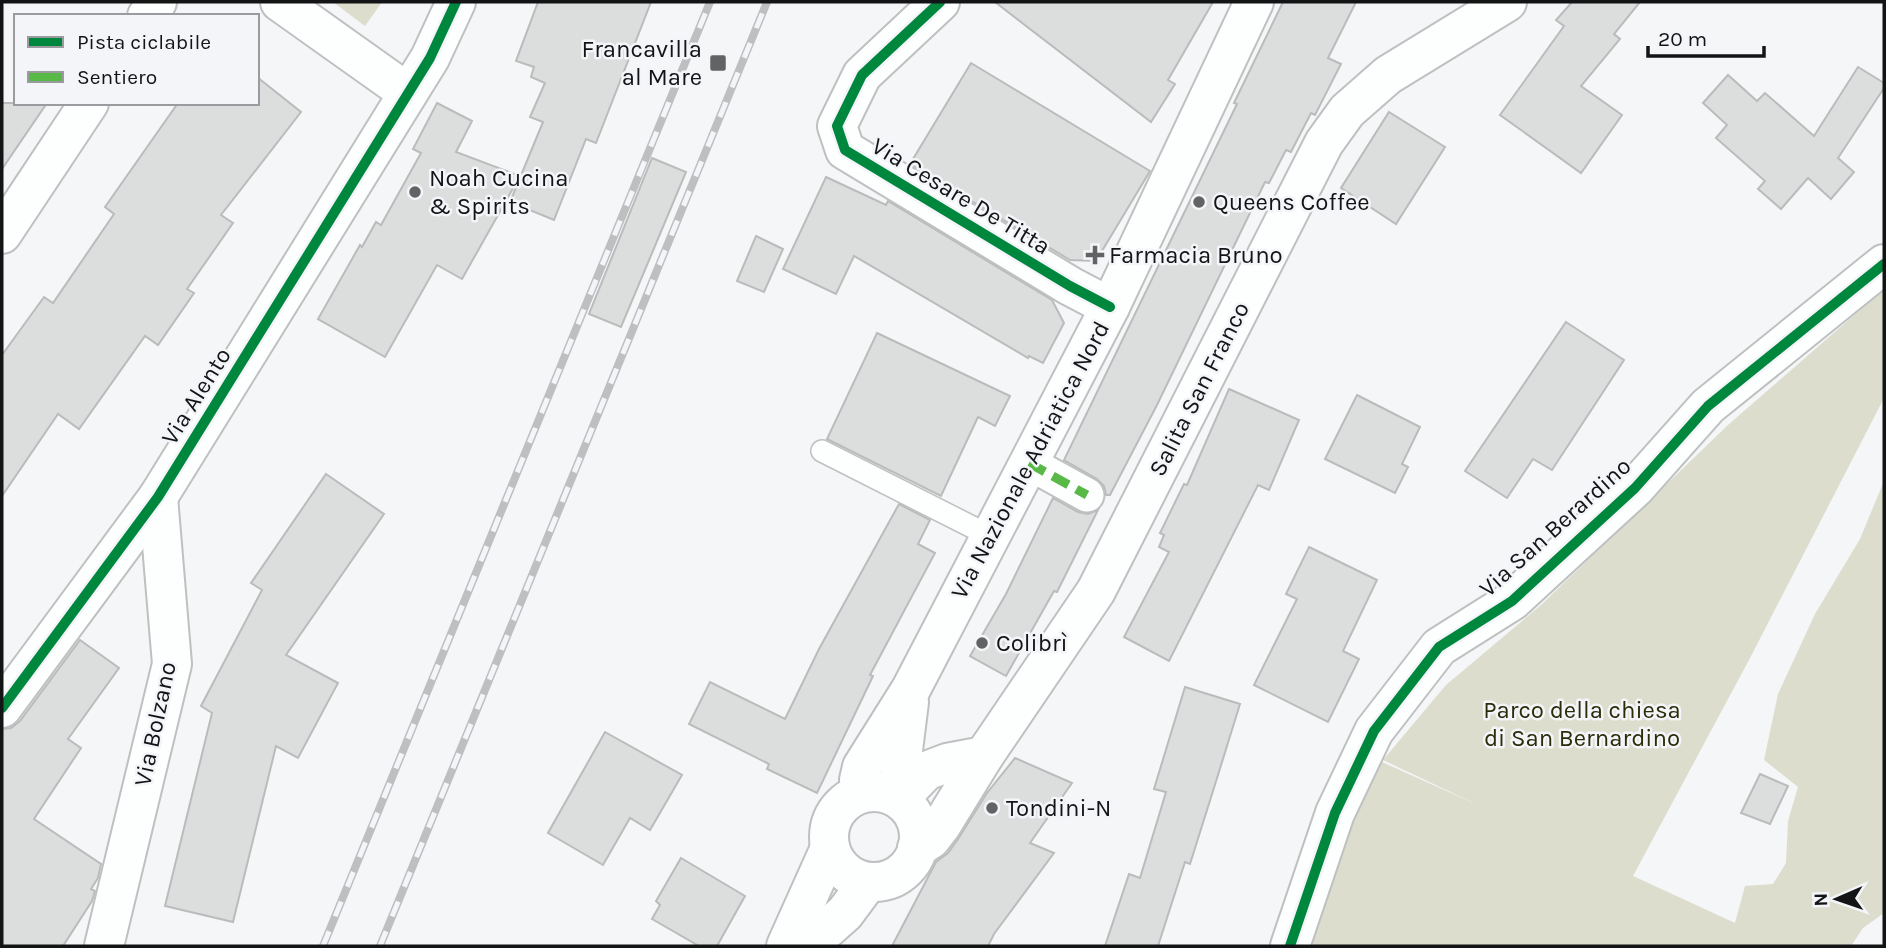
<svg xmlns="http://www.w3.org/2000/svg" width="1886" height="948" font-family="Karla,sans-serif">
	<rect width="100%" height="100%" fill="#f4f6f8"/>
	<g fill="#dcddcd">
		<path d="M 333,2 L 382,2 L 365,26 Z"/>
		<path d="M 1884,289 L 1884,398 L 1749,660 L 1633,876 L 1735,923 L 1745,886 L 1773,884 L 1786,863 L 1788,821 L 1798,787 L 1764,760 L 1778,694 L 1815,614 L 1860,539 L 1884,481 L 1884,913 L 1863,928 L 1851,946 L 1308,946 L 1346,825 L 1382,762 L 1480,806 L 1383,760 L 1446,685 L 1541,605 L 1728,425 Z"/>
	</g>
	<g fill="#dcdddd" stroke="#bbbbbc" stroke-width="2">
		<path d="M 538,2 L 651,2 L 596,143 L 586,139 L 554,220 L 510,202 L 543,122 L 530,117 L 545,83 L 531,77 L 534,67 L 516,61 Z"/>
		<path d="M 995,2 L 1213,2 L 1168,80 L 1175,84 L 1151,122 Z"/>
		<path d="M 1283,2 L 1356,2 L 1328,58 L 1341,64 L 1315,115 L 1311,113 L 1291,152 L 1286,150 L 1269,183 L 1265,182 L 1157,405 L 1110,495 L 1106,495 L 1104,486 L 1097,479 L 1064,460 L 1237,104 L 1234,103 Z"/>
		<path d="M 1572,2 L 1640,2 L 1614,34 L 1620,39 L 1581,86 L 1622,115 L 1581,173 L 1500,115 L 1564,26 L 1556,20 Z"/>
		<path d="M 971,63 L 1150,171 L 1096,261 L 1070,260 L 910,164 Z"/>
		<path d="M 1858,67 L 1884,83 L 1884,88 L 1838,158 L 1854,172 L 1831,199 L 1808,178 L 1781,209 L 1758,189 L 1765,181 L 1716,138 L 1727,125 L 1703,103 L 1728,75 L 1757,101 L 1765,93 L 1814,136 Z"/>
		<path d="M 257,77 L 301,112 L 221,215 L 233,223 L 187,289 L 194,293 L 158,345 L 145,336 L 79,429 L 58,414 L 2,496 L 2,355 L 44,297 L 53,303 L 114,214 L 105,207 L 178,103 L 257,103 Z"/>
		<path d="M 2,103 L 47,103 L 2,169 Z"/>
		<path d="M 437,103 L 472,121 L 456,152 L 520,176 L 462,279 L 437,265 L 385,357 L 318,319 L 360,245 L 362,247 L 376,222 L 381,225 L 421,153 L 413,149 Z"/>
		<path d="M 1389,112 L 1445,147 L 1396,224 L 1341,188 Z"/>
		<path d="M 652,158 L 686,172 L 621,327 L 589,314 Z"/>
		<path d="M 826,177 L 886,205 L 888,201 L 1052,300 L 1064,323 L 1043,363 L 1029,356 L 1028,358 L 854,256 L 836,294 L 783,269 Z"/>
		<path d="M 756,236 L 783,249 L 764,292 L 737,281 Z"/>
		<path d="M 1566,322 L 1624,360 L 1552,470 L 1533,459 L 1507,498 L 1465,471 Z"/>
		<path d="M 877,333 L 1010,396 L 995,426 L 978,417 L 941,496 L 827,439 Z"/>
		<path d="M 1229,389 L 1299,420 L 1269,490 L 1258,485 L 1169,661 L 1124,637 L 1169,552 L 1159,547 L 1164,535 L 1160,533 L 1184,484 L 1187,485 Z"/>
		<path d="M 1357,395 L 1420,427 L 1402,464 L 1408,467 L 1395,493 L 1325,459 Z"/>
		<path d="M 326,474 L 384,514 L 286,655 L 338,683 L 298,758 L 276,746 L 233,922 L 165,906 L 212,713 L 201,706 L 262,590 L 251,583 Z"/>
		<path d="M 1053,498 L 1078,512 L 1088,514 L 1098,510 L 1057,592 L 1054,591 L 1006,676 L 970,656 L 1006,594 Z"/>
		<path d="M 899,504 L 930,520 L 918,544 L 935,553 L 870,675 L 873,676 L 817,793 L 767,769 L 769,764 L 689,724 L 710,682 L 785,719 L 819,649 Z"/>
		<path d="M 1309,547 L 1377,580 L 1343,651 L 1359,659 L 1328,722 L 1254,685 L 1297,599 L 1286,594 Z"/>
		<path d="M 80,640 L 119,668 L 68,739 L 81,748 L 34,819 L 101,864 L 98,878 L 91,889 L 95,891 L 92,901 L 63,946 L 2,946 L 2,729 L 11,728 L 20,721 Z"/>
		<path d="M 1185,687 L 1240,704 L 1213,791 L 1190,864 L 1185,862 L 1158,946 L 1105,946 L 1129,874 L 1140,878 L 1166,792 L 1154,789 Z"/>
		<path d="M 605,732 L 682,775 L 650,830 L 630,818 L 603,865 L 548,833 Z"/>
		<path d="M 1015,758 L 1072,783 L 1030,843 L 1054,853 L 994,934 L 988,946 L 892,946 L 936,862 L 948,853 L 958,839 L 987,793 Z"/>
		<path d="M 1760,774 L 1788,786 L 1770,824 L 1741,813 Z"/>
		<path d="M 681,858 L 745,896 L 717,946 L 699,946 L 652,919 L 660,905 L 656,901 Z"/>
	</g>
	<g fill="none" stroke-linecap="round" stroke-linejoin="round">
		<g stroke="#bec0c1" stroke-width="24">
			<path id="service" d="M 822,451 L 990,536"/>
		</g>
		<g stroke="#bec0c1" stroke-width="37">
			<path id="pedestrian" d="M 1029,463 L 1087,495"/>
		</g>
		<g stroke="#bec0c1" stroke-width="42">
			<g id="minor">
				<path d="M 280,2 L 408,93"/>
				<path d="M 940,2 L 862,75 L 837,126 L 845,150 L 1070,286 L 1110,307"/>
				<path d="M 147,16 L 157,2"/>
				<path d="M 2,234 L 89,103"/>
				<path d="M 2,708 L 158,497 L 430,58 L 456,2"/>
				<path d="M 104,946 L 172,664 L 158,497"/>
				<path d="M 1290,946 L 1335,813 L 1374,731 L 1439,647 L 1512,601 L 1635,488 L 1708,406 L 1884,264"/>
			</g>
		</g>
		<g stroke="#bec0c1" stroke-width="42">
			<g id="secondary">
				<circle cx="874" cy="837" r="45"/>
				<path d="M 861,793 L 859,780 L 862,767 L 911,689 L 1110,307 L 1254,2"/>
				<path d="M 897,798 L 909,702"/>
				<path d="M 899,799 L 926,771 L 947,763 L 984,756"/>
				<path d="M 917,848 L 931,839 L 941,826 L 984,756 L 1096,591 L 1324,143 L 1347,111 L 1388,75 L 1507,2"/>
				<path d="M 786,946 L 830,848"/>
				<path d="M 808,946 L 845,913 L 868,882"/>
			</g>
		</g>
		<use href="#service" stroke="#fdfefe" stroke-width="21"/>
		<use href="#pedestrian" stroke="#fdfefe" stroke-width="33"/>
		<use href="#minor" stroke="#fdfefe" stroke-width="38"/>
		<use href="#secondary" stroke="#fdfefe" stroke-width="38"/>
		<g stroke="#bebfc0" stroke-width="8">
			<g id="rail">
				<path d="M 323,946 L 710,2"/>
				<path d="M 380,946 L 767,2"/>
			</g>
		</g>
		<use href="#rail" stroke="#f3f5f9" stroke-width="5" stroke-dasharray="16" stroke-linecap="butt"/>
		<path stroke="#58b947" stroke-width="9" stroke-dasharray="18 9" stroke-linecap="butt" d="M 1029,463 L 1087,495"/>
		<g stroke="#f3f5f9" stroke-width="15">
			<g id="cycleway">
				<path d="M 940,2 L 862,75 L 837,126 L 845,150 L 1070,286 L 1110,307"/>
				<path d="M 2,708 L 158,497 L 430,58 L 456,2"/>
				<path d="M 1290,946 L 1335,813 L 1374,731 L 1439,647 L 1512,601 L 1635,488 L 1708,406 L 1884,264"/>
			</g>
		</g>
		<use href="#cycleway" stroke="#00873e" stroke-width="10"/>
	</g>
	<g fill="#626364" stroke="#f3f5f9" stroke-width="2.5">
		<rect x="709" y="54" width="18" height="18" rx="3.5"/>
		<circle cx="415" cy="192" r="7"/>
		<circle cx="1199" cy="202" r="7"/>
		<path d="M1091.5 244.5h7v7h7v7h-7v7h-7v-7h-7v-7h7z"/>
		<circle cx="982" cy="643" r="7"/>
		<circle cx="992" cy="808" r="7"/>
	</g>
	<g text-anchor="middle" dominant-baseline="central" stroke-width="5" stroke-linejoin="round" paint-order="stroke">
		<g font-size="24" fill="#131415" stroke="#f3f5f9" text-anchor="start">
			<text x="702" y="49" text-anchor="end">Francavilla<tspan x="702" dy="28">al Mare</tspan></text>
			<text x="429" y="178">Noah Cucina<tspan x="429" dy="28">&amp; Spirits</tspan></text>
			<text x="1213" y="202">Queens Coffee</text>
			<text x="1109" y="255">Farmacia Bruno</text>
			<text x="996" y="643">Colibrì</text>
			<text x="1006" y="808">Tondini-N</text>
		</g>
		<g font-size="24" fill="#131415" stroke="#f3f5f9">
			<text transform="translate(961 196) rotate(31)">Via Cesare De Titta</text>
			<text transform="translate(1199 389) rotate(-63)">Salita San Franco</text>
			<text transform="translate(196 396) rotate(-58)">Via Alento</text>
			<text transform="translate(1030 460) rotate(-62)">Via Nazionale Adriatica Nord</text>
			<text transform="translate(1555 527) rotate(-42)">Via San Berardino</text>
			<text transform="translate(155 724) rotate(-78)">Via Bolzano</text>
		</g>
		<g font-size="24" fill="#2c2c09" stroke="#f3f5f9">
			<text x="1582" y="710">Parco della chiesa<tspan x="1582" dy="28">di San Bernardino</tspan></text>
		</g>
	</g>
	<rect width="1886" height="948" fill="none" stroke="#131415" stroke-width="7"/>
	<rect x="14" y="14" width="245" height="91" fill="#f3f5f9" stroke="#999b9e" stroke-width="2"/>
	<rect x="28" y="37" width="35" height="10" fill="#00873e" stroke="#999b9e" stroke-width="2"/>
	<text x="77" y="49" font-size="21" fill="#131415">Pista ciclabile</text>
	<rect x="28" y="72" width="35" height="10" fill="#58b947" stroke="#999b9e" stroke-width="2"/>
	<text x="77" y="84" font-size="21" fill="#131415">Sentiero</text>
	<g transform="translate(1837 899) rotate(268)" stroke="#f3f5f9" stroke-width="5" paint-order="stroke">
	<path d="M0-5L12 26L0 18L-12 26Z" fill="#131415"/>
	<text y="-10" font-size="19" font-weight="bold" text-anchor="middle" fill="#131415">N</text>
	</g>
	<path d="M1648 46v10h116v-10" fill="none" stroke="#131415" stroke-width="3.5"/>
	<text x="1658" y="46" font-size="21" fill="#131415" stroke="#f3f5f9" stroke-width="5" paint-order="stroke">20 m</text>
</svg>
